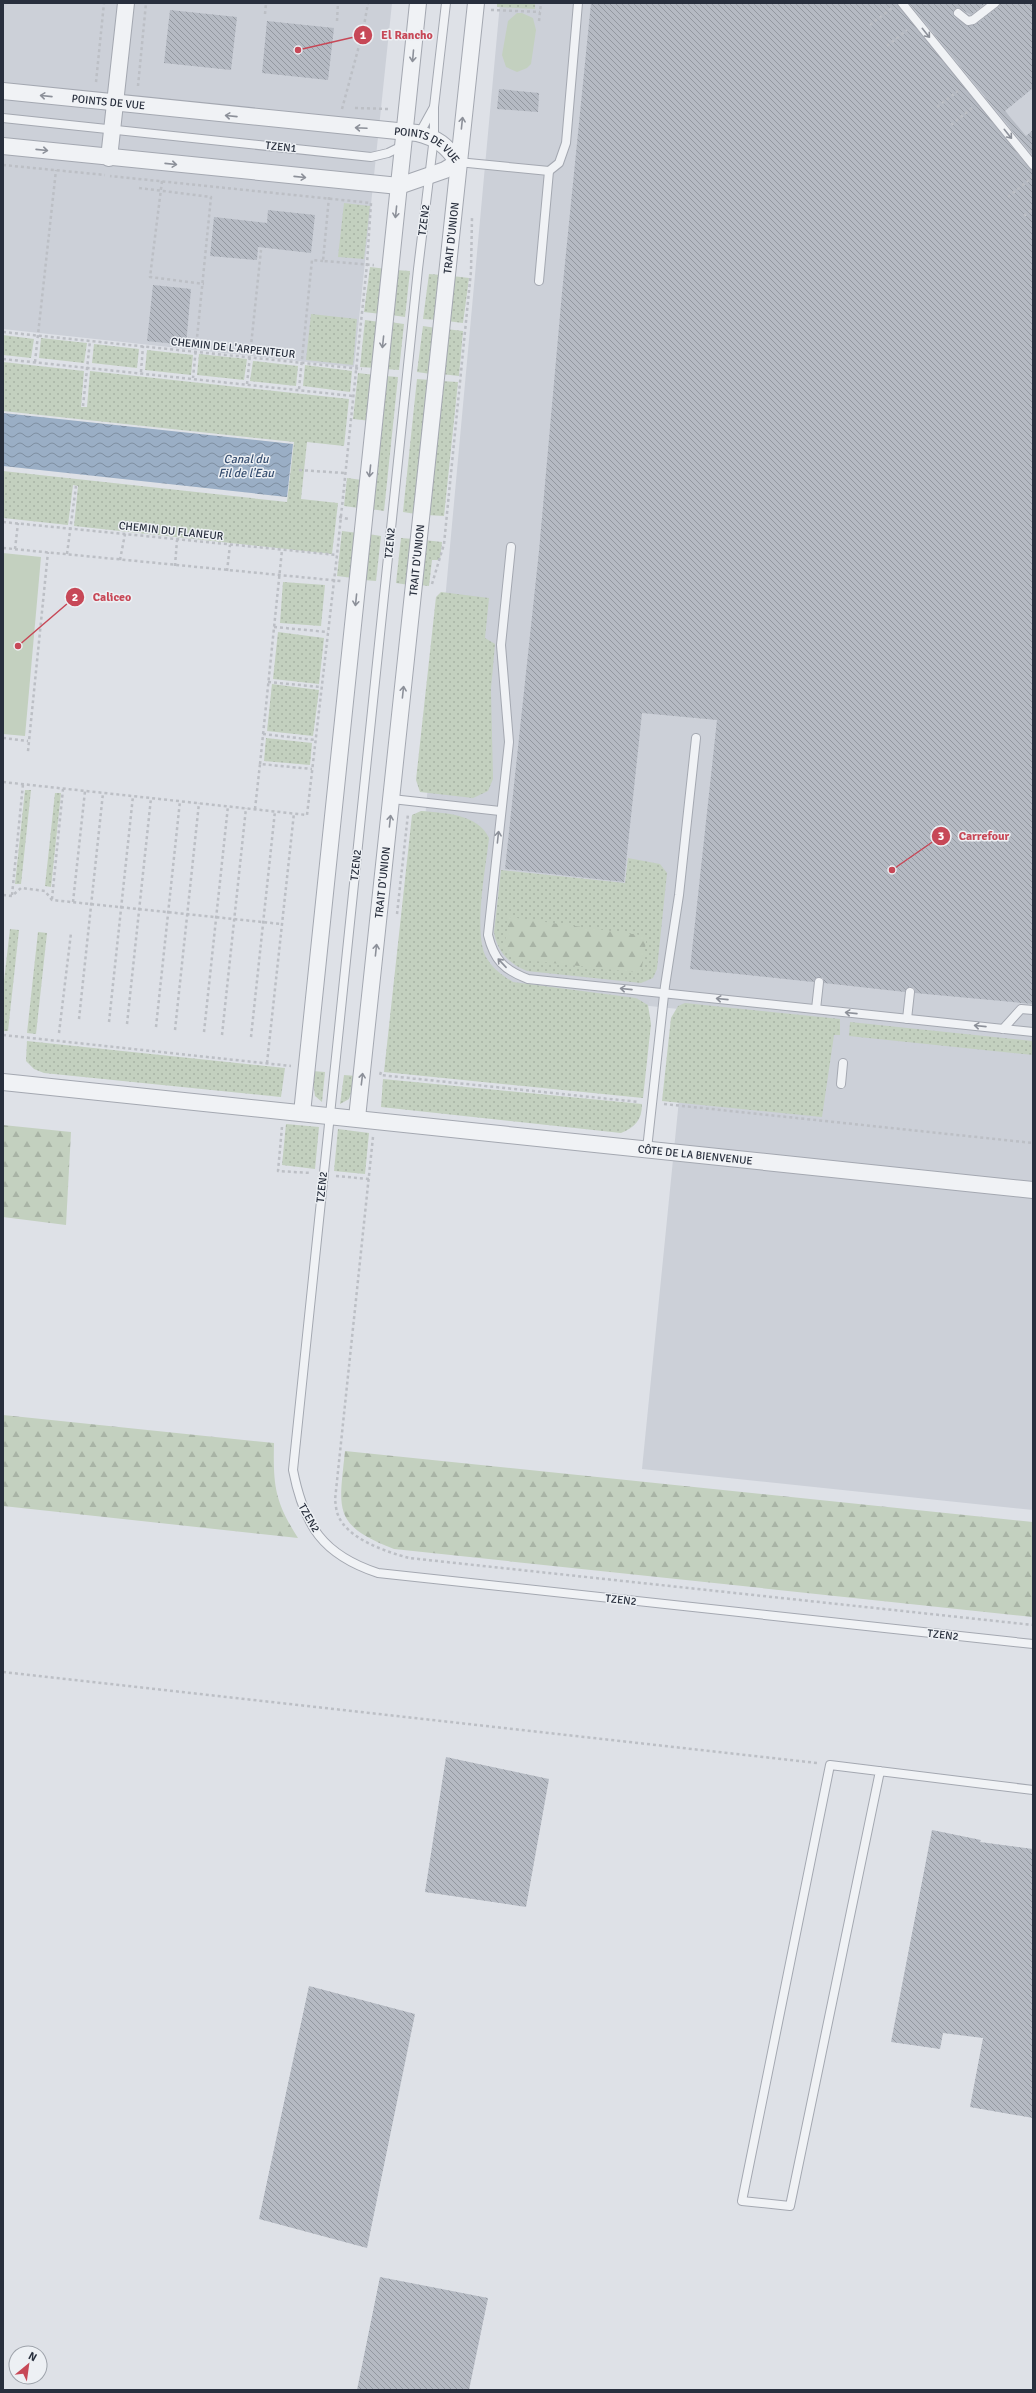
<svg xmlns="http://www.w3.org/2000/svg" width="1036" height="2393" font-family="Signika,sans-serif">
	<defs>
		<pattern id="grass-dots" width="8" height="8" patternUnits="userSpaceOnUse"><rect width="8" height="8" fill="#c3d0bf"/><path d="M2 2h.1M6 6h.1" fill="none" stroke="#a8b3a5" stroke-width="1.8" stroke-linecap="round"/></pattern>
		<pattern id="forest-firs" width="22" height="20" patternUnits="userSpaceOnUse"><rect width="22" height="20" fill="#c3d0bf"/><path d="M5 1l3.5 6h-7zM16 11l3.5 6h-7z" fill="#a8b3a5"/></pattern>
		<pattern id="water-waves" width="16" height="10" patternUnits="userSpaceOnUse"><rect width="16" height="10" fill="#9aaec5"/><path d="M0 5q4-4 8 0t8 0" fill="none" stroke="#7e8ea1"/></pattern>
		<pattern id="building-back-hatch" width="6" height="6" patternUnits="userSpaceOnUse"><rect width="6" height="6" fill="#b5bac3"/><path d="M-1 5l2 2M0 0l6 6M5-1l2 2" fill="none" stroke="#9398a0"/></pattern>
	</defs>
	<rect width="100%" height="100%" fill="#dee1e7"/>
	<g fill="#ccd0d8">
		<path d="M 3,3 L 392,3 L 354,367 L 3,329 Z"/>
		<path d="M 500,3 L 1033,3 L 1033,1510 L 642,1469 L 688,1010 L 410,981 Z"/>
	</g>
	<g fill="url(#grass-dots)">
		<path d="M 497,3 L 535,3 L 535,9 L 497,7 Z"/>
		<path d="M 344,203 L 370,206 L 364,259 L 338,257 Z"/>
		<path d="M 370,267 L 387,269 L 381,314 L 364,312 Z"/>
		<path d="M 396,270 L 410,271 L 405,317 L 391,315 Z"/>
		<path d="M 429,274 L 442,275 L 437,320 L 423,319 Z"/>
		<path d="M 452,276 L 469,278 L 463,323 L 447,321 Z"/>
		<path d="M 311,314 L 357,319 L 353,365 L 306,360 Z"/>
		<path d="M 365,320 L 380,322 L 376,368 L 360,367 Z"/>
		<path d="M 390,322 L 404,324 L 399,370 L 385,369 Z"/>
		<path d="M 423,326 L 436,328 L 431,374 L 417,372 Z"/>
		<path d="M 446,329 L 463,331 L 459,376 L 441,374 Z"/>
		<path d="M 3,335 L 34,339 L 31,358 L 3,355 Z"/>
		<path d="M 41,338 L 87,343 L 84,363 L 39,358 Z"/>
		<path d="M 94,344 L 139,349 L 137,368 L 92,363 Z"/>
		<path d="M 147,350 L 193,355 L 191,375 L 145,370 Z"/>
		<path d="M 199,354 L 247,359 L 244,380 L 197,375 Z"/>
		<path d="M 253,361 L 298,366 L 296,386 L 250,381 Z"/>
		<path d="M 3,362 L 84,371 L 81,407 L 87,407 L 90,371 L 349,399 L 344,446 L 307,442 L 301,499 L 338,503 L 332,554 L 74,526 L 78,486 L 73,485 L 68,525 L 3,518 L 3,471 L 287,502 L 294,442 L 3,411 Z"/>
		<path d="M 305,365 L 352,371 L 350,392 L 303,386 Z"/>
		<path d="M 358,373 L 375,375 L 371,421 L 353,419 Z"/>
		<path d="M 385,376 L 398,377 L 384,511 L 371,509 Z"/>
		<path d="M 417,379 L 430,380 L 416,514 L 403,512 Z"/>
		<path d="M 440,381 L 458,382 L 444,516 L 427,515 Z"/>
		<path d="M 347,478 L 362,480 L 359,508 L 344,506 Z"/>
		<path d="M 342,531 L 358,533 L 353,578 L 337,576 Z"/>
		<path d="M 368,534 L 381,536 L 376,581 L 364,580 Z"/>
		<path d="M 401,538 L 413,539 L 409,585 L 396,583 Z"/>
		<path d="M 424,540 L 442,542 L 440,560 L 432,560 L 429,586 L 419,585 Z"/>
		<path d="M 283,582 L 325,585 L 321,626 L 280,623 Z"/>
		<path d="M 441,592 L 489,598 L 485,638 L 495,644 L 491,689 L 493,779 L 488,791 L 473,798 L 420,792 L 416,780 L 436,597 Z"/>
		<path d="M 278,632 L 324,638 L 319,684 L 273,679 Z"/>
		<path d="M 272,684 L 319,690 L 313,736 L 267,731 Z"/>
		<path d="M 266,738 L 312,743 L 310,765 L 264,761 Z"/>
		<path d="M 25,790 L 31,790 L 21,884 L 15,884 Z"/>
		<path d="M 55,793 L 61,793 L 51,887 L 45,886 Z"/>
		<path d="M 421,811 C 445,813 478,814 489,838 C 486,867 473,932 486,957 C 492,968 503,976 513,982 L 636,998 L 648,1005 L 651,1024 L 643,1098 L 384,1072 L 412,815 Z"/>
		<path d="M 628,858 L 660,864 L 667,873 L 657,969 L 653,978 L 641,983 L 527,971 C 509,964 497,951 494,932 L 501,870 L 625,883 Z"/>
		<path d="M 10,929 L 19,930 L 8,1031 L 3,1031 L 3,990 Z"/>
		<path d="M 38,932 L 47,933 L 36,1034 L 27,1033 Z"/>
		<path d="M 685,1003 L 840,1019 L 840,1035 L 834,1035 L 822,1117 L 662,1101 L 671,1018 L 678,1006 Z"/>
		<path d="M 850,1022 L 1033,1041 L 1033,1055 L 849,1036 Z"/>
		<path d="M 27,1041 L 285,1068 L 281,1097 L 44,1073 L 34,1069 L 26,1061 Z"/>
		<path d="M 312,1071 L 325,1072 L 322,1102 L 315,1096 Z"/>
		<path d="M 344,1075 L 356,1076 L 349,1099 L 340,1104 Z"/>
		<path d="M 383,1079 L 642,1104 C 642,1120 635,1127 621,1133 L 381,1107 Z"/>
		<path d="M 286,1124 L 319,1127 L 315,1169 L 282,1165 Z"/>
		<path d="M 338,1129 L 369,1133 L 365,1174 L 334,1171 Z"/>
	</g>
	<g fill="url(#forest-firs)">
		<path d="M 509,917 L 647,936 L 641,973 L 517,959 L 504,949 Z"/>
		<path d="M 3,1125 L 71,1132 L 66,1225 L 3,1217 Z"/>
		<path d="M 3,1415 L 274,1443 C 273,1486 275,1502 298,1538 L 3,1506 Z"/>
		<path d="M 345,1451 L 1033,1522 L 1033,1617 L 394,1549 C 332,1525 339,1510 345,1451 Z"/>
	</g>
	<g fill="#c3d0bf">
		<path d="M 517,13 L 522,13 L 533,18 L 536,30 L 531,64 L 527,68 L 517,72 L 506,67 L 502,55 L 508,21 Z"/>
		<path d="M 3,553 L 41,557 L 25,736 L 3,734 Z"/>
	</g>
	<path fill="url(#water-waves)" d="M 3,413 L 293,444 L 287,497 L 3,466 Z"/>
	<g fill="url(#building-back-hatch)">
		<path d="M 591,3 L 897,3 L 1029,168 L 1033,170 L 1033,1004 L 915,993 L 914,988 L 910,987 L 905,992 L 824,983 L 823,978 L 819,977 L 813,982 L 690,969 L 717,720 L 642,713 L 624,882 L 505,869 L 539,551 L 562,293 Z"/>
		<path d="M 909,3 L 986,3 L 971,15 L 959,8 L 954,10 L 954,17 L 969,26 L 976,24 L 998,7 L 1000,3 L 1033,3 L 1033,88 L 1005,111 L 1026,136 L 1033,130 L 1033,156 Z"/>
		<path d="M 170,10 L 237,17 L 231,70 L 164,63 Z"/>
		<path d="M 267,21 L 334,28 L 328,80 L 262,73 Z"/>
		<path d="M 499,89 L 539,93 L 538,112 L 497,109 Z"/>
		<path d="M 268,210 L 315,215 L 311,253 L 258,247 L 257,260 L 210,256 L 214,217 L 267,223 Z"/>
		<path d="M 153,285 L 191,289 L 186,345 L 147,341 Z"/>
		<path d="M 446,1757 L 549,1779 L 526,1907 L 425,1892 Z"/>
		<path d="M 932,1830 L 981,1840 L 980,1842 L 1033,1849 L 1033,2118 L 970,2107 L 983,2038 L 943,2033 L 940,2049 L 891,2042 Z"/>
		<path d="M 309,1986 L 415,2014 L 367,2248 L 259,2219 Z"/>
		<path d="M 380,2277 L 488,2298 L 469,2390 L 357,2390 Z"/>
	</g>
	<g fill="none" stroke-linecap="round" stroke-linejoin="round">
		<g stroke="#a4a8b1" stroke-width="10">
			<g id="service">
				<path d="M 902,3 L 1033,165"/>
				<path d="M 958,13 L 968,21 L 973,20 L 995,3"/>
				<path d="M 434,107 L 434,137 L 418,269 L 293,1470 C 304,1526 323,1555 378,1573 L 1033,1644"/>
				<path d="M 3,118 L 371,157 L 388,153 L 404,145"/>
				<path d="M 417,133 L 423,127 L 434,107 L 446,3"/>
				<path d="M 458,162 L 549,171"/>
				<path d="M 539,281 L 549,171 L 559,163 L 566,143 L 578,3"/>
				<path d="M 511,547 L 501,645 L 509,742 L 488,935 C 494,960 504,970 528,979 L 1033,1032"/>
				<path d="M 392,799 L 500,811"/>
				<path d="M 816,1009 L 819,982"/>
				<path d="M 907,1019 L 910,992"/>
				<path d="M 1003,1029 L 1021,1009 L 1033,1010"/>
				<path d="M 841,1084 L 843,1063"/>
				<path d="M 647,1149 L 665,986 L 679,895 L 696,738"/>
				<path d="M 880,1771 L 790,2206 L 742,2201 L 830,1765 L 1033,1790"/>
			</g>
		</g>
		<g stroke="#a4a8b1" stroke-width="18">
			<g id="minor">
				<path id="s1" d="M 3,91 L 417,133 C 437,138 446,145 458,162"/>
				<path d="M 3,146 L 399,186 L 445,170 L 458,162"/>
				<path d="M 109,158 L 126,3"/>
				<path id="s2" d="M 3,1082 L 1033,1190"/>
				<path d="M 302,1113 L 418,3"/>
				<path id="s3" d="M 357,1118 L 476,3"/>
			</g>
		</g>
		<g stroke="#bcbfc5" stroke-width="2.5" stroke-dasharray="3 3" stroke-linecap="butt">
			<path d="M 491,10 L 540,12"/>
			<path d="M 265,14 L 266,3"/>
			<path d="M 337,21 L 338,3"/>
			<path d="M 539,21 L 541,3"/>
			<path d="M 870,25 L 892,8"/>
			<path d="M 887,46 L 907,30"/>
			<path d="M 96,82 L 104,3"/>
			<path d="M 138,86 L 146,3"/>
			<path d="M 937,107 L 958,91"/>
			<path d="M 355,108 L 389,109"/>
			<path d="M 342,109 L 363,31 L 368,3"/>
			<path d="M 951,125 L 972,108"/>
			<path d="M 3,165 L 105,175"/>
			<path d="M 162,181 L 150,277 L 204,284"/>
			<path d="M 139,188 L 211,197 L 193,378"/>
			<path d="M 329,197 L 323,261 L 374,265"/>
			<path d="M 1008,197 L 1033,177"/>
			<path d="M 1024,216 L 1033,209"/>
			<path d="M 3,332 L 362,369"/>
			<path d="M 3,359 L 353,396"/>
			<path d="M 35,362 L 56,170"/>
			<path d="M 141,372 L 143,346"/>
			<path d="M 247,384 L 261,250"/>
			<path d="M 299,389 L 312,260 L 323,261"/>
			<path d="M 83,406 L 90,341"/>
			<path d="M 299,470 L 344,473"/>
			<path d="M 339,517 L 349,519"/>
			<path d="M 3,522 L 337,555"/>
			<path d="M 3,548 L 341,581"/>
			<path d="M 15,549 L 18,523"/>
			<path d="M 67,554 L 76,486"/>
			<path d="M 120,560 L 125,534"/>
			<path d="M 175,566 L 177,540"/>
			<path d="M 227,571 L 230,545"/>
			<path d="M 432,584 L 444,544 L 471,271 L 472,218"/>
			<path d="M 274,627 L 328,632"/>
			<path d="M 268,682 L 321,687"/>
			<path d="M 263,734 L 315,740"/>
			<path d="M 3,738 L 28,741"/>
			<path d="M 28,751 L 48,552"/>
			<path d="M 260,764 L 282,550"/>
			<path d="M 3,782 L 307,815 L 337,555 L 367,264 L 371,203 L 110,176"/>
			<path d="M 255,809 L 260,764 L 312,769"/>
			<path d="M 3,895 L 12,896 L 21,888 L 45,891 L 52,900 L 281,924"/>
			<path d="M 12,895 L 23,784"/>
			<path d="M 52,899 L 63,789"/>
			<path d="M 73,902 L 85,791"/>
			<path d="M 397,914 L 408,814"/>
			<path d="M 79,1019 L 103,793"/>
			<path d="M 109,1022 L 133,796"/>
			<path d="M 127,1024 L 151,798"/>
			<path d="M 156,1027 L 180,801"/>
			<path d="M 175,1030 L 199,803"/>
			<path d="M 204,1032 L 228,806"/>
			<path d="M 59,1033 L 71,933"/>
			<path d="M 3,1035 L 291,1066"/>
			<path d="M 222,1035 L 246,808"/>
			<path d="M 251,1037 L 275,811"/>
			<path d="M 267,1063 L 294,813"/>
			<path d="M 381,1072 L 380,1075 L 639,1102"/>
			<path d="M 664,1104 L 1033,1143"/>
			<path d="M 282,1127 L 278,1171 L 311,1173"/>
			<path d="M 373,1137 L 335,1500 C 336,1505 336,1511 338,1515 C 347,1539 387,1552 409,1558 L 1033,1625"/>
			<path d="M 336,1176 L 369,1179"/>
			<path d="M 3,1672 L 817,1763"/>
		</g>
		<use href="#service" stroke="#f0f2f5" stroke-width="8"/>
		<use href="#minor" stroke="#f0f2f5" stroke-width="16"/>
	</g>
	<defs><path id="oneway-shaft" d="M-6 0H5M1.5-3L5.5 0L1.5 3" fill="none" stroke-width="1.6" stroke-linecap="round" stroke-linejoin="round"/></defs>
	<g stroke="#8c9099">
		<use href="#oneway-shaft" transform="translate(926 33) rotate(51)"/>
		<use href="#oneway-shaft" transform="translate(413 56) rotate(95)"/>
		<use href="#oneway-shaft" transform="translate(46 96) rotate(-174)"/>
		<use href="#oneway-shaft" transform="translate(231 116) rotate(-174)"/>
		<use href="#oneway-shaft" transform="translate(462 123) rotate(-84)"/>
		<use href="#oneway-shaft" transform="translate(361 128) rotate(-177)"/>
		<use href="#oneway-shaft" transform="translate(1008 134) rotate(51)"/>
		<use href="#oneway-shaft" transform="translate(42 150) rotate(6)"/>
		<use href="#oneway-shaft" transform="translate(171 164) rotate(6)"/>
		<use href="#oneway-shaft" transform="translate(300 177) rotate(6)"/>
		<use href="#oneway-shaft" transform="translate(396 212) rotate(96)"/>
		<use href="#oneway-shaft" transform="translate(383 342) rotate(96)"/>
		<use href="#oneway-shaft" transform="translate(370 471) rotate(96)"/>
		<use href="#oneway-shaft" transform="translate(356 600) rotate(96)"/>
		<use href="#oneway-shaft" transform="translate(403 692) rotate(-84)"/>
		<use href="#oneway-shaft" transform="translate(390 821) rotate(-84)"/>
		<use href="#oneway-shaft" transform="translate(498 837) rotate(-84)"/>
		<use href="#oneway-shaft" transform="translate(376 950) rotate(-84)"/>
		<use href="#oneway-shaft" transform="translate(502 963) rotate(-133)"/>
		<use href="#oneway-shaft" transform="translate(626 989) rotate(-174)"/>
		<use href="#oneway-shaft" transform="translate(722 999) rotate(-174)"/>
		<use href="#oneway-shaft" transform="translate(851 1013) rotate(-174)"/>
		<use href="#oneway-shaft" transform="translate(980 1026) rotate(-174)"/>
		<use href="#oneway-shaft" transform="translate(362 1079) rotate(-83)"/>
	</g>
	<g text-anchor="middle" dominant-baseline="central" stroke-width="3" stroke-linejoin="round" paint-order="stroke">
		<g font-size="11" fill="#282f3d" stroke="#edf0f4">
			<text stroke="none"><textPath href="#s1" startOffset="106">POINTS DE VUE</textPath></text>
			<text transform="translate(281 147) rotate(6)">TZEN1</text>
			<text stroke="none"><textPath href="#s1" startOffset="430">POINTS DE VUE</textPath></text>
			<text transform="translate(424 220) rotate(-83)">TZEN2</text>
			<text stroke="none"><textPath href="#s3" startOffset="885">TRAIT D'UNION</textPath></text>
			<text transform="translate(233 348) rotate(6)">CHEMIN DE L'ARPENTEUR</text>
			<text transform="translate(171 531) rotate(6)">CHEMIN DU FLANEUR</text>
			<text transform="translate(390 543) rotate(-85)">TZEN2</text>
			<text stroke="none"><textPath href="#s3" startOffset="561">TRAIT D'UNION</textPath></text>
			<text transform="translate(356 865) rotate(-84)">TZEN2</text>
			<text stroke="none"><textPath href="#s3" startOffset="237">TRAIT D'UNION</textPath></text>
			<text stroke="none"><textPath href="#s2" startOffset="696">CÔTE DE LA BIENVENUE</textPath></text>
			<text transform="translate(322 1187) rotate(-84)">TZEN2</text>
			<text transform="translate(309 1518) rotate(60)">TZEN2</text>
			<text transform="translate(621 1600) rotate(6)">TZEN2</text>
			<text transform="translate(943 1635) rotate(6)">TZEN2</text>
		</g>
		<g font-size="12" font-style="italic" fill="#344c6e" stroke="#edf0f4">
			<text x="246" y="459">Canal du<tspan x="246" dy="14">Fil de l'Eau</tspan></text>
		</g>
	</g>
	<path fill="none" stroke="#c74857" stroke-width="1.5" d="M298 50L363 35M18 646L75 597M892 870L941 836"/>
	<g fill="#c74857" stroke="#edf0f4" stroke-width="1.5">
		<circle cx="298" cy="50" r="4"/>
		<circle cx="18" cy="646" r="4"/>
		<circle cx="892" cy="870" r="4"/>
		<circle cx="363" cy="35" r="10"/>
		<circle cx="75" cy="597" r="10"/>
		<circle cx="941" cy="836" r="10"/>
	</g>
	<g font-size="12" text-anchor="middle" font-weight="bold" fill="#fff">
		<text x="363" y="39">1</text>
		<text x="75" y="601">2</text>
		<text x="941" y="840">3</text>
	</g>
	<g font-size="12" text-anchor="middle" font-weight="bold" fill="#c74857" stroke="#edf0f4" stroke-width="3" stroke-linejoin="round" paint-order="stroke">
		<text x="407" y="39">El Rancho</text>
		<text x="112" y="601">Caliceo</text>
		<text x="984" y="840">Carrefour</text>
	</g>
	<rect width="1036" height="2393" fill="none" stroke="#282f3d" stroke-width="8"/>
	<g transform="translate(28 2365) rotate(29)"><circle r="19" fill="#edf0f4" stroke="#9ea3ab"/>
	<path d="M0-3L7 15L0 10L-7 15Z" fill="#c74857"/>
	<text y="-6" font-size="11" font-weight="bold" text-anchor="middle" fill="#282f3d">N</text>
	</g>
</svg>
